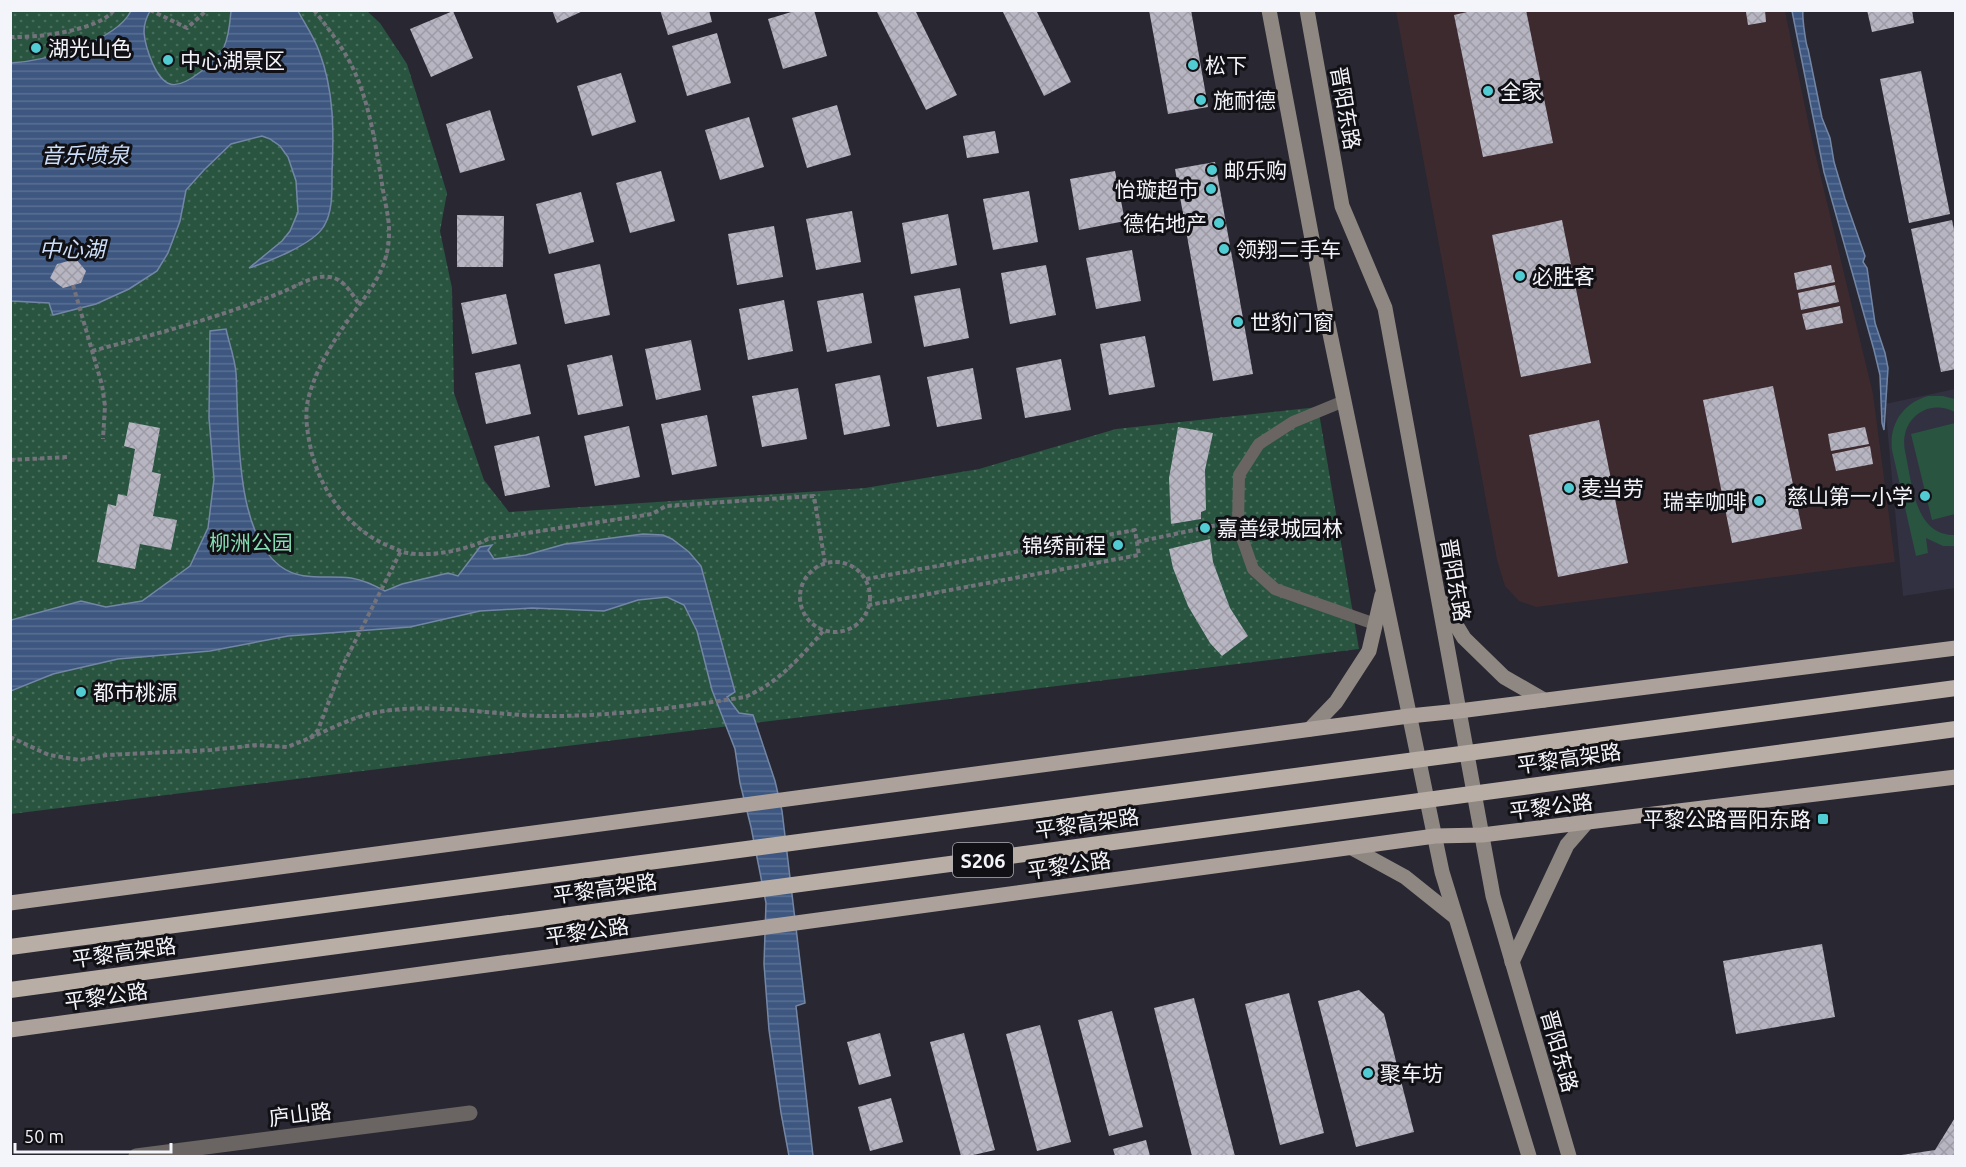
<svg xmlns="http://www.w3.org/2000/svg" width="1966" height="1167" font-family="Ubuntu,'Noto Sans SC',sans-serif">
	<defs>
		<pattern id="park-dots" width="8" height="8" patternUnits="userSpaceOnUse" patternTransform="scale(1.5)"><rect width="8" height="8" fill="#285440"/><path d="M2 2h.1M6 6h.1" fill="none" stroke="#486d5c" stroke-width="1.8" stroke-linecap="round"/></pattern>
		<pattern id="water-rules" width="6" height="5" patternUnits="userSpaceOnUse" patternTransform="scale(1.5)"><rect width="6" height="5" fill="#3d5780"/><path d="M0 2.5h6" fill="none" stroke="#5a7093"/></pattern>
		<pattern id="building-cross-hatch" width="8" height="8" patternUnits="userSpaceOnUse" patternTransform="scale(1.5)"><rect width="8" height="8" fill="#b8b5c2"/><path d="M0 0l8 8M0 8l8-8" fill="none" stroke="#9c9aa4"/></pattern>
	</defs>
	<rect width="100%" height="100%" fill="#282732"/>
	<path fill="#3d2a2e" d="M 1396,11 L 1785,11 L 1812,140 L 1873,394 L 1895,562 L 1536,607 L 1519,601 L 1505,586 L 1497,560 Z"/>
	<path fill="#323141" d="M 1955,389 L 1955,588 L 1903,596 L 1885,404 Z"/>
	<path fill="url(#park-dots)" d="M 10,11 L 367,11 L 380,23 L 407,64 L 447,193 L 440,231 L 452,288 L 454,393 L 484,480 L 509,512 L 865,488 L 979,469 L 1116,429 L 1318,407 L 1359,649 L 11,814 Z"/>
	<g fill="#285440">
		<path d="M 1928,396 L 1943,396 L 1955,399 L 1955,412 C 1926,397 1899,421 1905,451 C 1912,482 1914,536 1955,535 L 1955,546 L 1943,546 L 1926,538 L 1928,553 L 1916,556 L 1892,450 C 1889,424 1903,403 1928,396 Z"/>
		<path d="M 1955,423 L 1955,514 L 1932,520 L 1911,434 Z"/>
	</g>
	<g fill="url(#water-rules)" stroke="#7486a5" stroke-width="1.5">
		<path d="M 131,11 L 150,11 C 146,18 144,24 144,32 C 145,46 155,79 170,84 C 185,89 217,60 224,47 C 229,36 230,22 231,11 L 298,11 C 305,24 314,37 319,51 C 334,90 334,131 332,173 C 332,190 333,211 324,226 C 314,244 268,262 249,268 L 282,241 L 290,231 L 298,212 L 296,181 L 288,157 L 280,146 L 270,139 L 262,136 L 231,144 L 204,170 L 186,190 L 180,221 L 168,253 L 157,271 L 129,289 L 96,304 L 53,315 L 49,303 L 11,301 L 11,63 C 44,61 115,42 131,11 Z"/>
		<path d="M 1792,11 L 1803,11 C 1802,17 1806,46 1808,49 L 1822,118 L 1830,138 L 1834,162 L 1845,199 L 1865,256 L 1863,262 L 1867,268 L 1875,323 L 1885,353 L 1888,368 L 1884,430 L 1882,423 L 1880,375 L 1874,350 L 1824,172 Z"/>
		<path d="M 226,329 C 229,343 235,359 236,373 C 239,426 234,531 280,566 C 301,582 327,575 351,578 C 364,580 374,585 385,591 L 402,584 L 448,573 L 458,576 L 480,547 L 492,545 L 488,550 L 494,559 L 526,555 L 565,544 L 643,534 L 663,535 L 672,539 L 689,552 L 701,566 L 735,692 L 727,697 L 739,713 L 753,715 L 775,781 L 782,811 L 805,1003 L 796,1006 L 813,1156 L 789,1156 L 781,1113 L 769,1030 L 764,964 L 766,903 L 751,827 L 740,783 L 735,749 L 712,690 L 697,631 L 684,605 L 667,597 L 638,600 L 604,611 L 532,608 L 480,611 L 410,627 L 288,636 L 210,651 L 118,659 L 53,674 L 11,691 L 11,620 L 81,601 L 106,607 L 142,601 L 190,566 L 208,528 L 214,479 L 209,418 L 210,331 Z"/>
	</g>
	<g fill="url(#building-cross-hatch)">
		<path d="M 552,10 L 585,10 L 557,23 Z"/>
		<path d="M 660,10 L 709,10 L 712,22 L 668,35 Z"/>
		<path d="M 798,10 L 814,10 L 827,56 L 783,69 L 768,19 Z"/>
		<path d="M 876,10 L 915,10 L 957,95 L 926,110 Z"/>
		<path d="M 1002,10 L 1036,10 L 1071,82 L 1044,96 Z"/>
		<path d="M 1149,10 L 1191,10 L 1208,107 L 1168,114 Z"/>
		<path d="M 1476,10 L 1526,10 L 1553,143 L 1483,157 L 1454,15 Z"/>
		<path d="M 1756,10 L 1765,10 L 1766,22 L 1748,25 L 1746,12 Z"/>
		<path d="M 1867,10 L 1912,10 L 1914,23 L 1872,32 Z"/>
		<path d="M 453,11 L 473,58 L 431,77 L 410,29 Z"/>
		<path d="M 717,33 L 731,83 L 687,96 L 672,46 Z"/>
		<path d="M 1921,71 L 1950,214 L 1909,223 L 1880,79 Z"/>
		<path d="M 621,73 L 636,122 L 592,136 L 577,86 Z"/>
		<path d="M 837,105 L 851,155 L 807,168 L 792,118 Z"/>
		<path d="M 490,110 L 505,160 L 460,173 L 446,124 Z"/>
		<path d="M 749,117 L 764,167 L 720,180 L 705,130 Z"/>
		<path d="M 995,131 L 999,153 L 967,158 L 963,136 Z"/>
		<path d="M 1215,162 L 1253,374 L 1213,381 L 1175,169 Z"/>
		<path d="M 661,171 L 675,221 L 630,233 L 616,183 Z"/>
		<path d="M 1115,171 L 1125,221 L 1079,230 L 1070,179 Z"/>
		<path d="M 1029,191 L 1038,242 L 993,250 L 983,199 Z"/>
		<path d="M 581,192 L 594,242 L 549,254 L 536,204 Z"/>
		<path d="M 852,211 L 861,262 L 816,270 L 806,219 Z"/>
		<path d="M 948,214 L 957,265 L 911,274 L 902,223 Z"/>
		<path d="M 457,215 L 504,216 L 503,267 L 457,267 Z"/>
		<path d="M 1562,220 L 1591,363 L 1521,377 L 1492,235 Z"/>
		<path d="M 1952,220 L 1956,239 L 1956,369 L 1941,372 L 1911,229 Z"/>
		<path d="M 774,226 L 783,277 L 737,285 L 728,234 Z"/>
		<path d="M 1132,250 L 1141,301 L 1096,309 L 1086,258 Z"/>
		<path d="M 76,259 L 86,271 L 81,283 L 63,288 L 50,278 L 57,264 Z"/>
		<path d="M 600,264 L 610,315 L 565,324 L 554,274 Z"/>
		<path d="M 1046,265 L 1056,315 L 1010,324 L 1001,273 Z"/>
		<path d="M 1831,265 L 1835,282 L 1797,290 L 1794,273 Z"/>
		<path d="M 1835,285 L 1839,302 L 1801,310 L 1798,293 Z"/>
		<path d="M 960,288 L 969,338 L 924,347 L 914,296 Z"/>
		<path d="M 863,293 L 872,343 L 827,352 L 817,301 Z"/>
		<path d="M 506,294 L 517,344 L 472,354 L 461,303 Z"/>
		<path d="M 784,300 L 793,351 L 748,360 L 739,309 Z"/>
		<path d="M 1840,306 L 1843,323 L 1806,330 L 1802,314 Z"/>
		<path d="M 1145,336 L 1155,387 L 1109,395 L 1100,344 Z"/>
		<path d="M 691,340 L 701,390 L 656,400 L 645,349 Z"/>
		<path d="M 612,355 L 623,406 L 578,415 L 567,365 Z"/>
		<path d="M 1061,359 L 1071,410 L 1025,418 L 1016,368 Z"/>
		<path d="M 520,364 L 531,414 L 486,424 L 475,373 Z"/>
		<path d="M 973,368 L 982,419 L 937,427 L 927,377 Z"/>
		<path d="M 880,375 L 890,426 L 844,435 L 835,384 Z"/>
		<path d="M 1773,386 L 1802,529 L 1732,543 L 1703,400 Z"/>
		<path d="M 798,388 L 807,439 L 762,447 L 752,396 Z"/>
		<path d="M 707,415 L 717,466 L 672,475 L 661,424 Z"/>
		<path d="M 1599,420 L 1628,563 L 1558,577 L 1529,435 Z"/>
		<path d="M 129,422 L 160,428 L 152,472 L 161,474 L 153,516 L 177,520 L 171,550 L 140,544 L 135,569 L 97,562 L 108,504 L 116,506 L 118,494 L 127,496 L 135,449 L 124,446 Z"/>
		<path d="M 629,426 L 640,477 L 595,486 L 584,436 Z"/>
		<path d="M 1178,427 L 1213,433 L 1205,470 L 1206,510 L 1201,512 L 1201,519 L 1171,524 L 1169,478 Z"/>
		<path d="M 1865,427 L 1869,444 L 1831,451 L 1828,434 Z"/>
		<path d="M 539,436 L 550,487 L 505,496 L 494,446 Z"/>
		<path d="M 1870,446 L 1873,464 L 1836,471 L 1832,454 Z"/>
		<path d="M 1210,539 L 1213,562 L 1224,592 L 1230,608 L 1248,636 L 1222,656 L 1210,643 L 1188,606 L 1173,568 L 1169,549 Z"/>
		<path d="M 1822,944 L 1835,1017 L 1736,1034 L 1723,961 Z"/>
		<path d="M 1359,990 L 1384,1014 L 1414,1132 L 1356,1147 L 1318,1001 Z"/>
		<path d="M 1289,993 L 1324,1133 L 1280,1145 L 1245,1004 Z"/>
		<path d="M 1194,998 L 1235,1156 L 1192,1156 L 1154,1008 Z"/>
		<path d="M 1112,1011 L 1143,1127 L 1109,1136 L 1078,1020 Z"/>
		<path d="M 1040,1025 L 1071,1142 L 1037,1151 L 1006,1034 Z"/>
		<path d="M 880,1033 L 891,1076 L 859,1085 L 847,1042 Z"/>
		<path d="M 964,1033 L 995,1150 L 969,1156 L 961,1156 L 930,1042 Z"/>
		<path d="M 891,1098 L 903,1142 L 870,1151 L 858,1107 Z"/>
		<path d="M 1956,1116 L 1956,1156 L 1895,1156 L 1935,1150 Z"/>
		<path d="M 1146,1140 L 1150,1156 L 1115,1156 L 1113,1149 Z"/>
	</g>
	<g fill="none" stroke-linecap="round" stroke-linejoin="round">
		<g stroke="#74737c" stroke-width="4" stroke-dasharray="4.5 3" stroke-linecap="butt">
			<path d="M 150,10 L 187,28 L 207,10"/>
			<path d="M 314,10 C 330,31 346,51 356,75 C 371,110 377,153 383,190 C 385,203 389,217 389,230 C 390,272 366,294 344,326 C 329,348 314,374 308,400 C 304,416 308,437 312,454 C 323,495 351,531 391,547 C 397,549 403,553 408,553 C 432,557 467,550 488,539 L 652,514 L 666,506 L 814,496 L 825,563"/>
			<path d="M 10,37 C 35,38 99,31 114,10"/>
			<path d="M 73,285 L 102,385 L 105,406 L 103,439"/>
			<path d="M 92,351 C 156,334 221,317 282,292 C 295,287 315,274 330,277 C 344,279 352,294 359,304"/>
			<path d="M 10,460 L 69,457"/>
			<path d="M 1137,542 L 1222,524"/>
			<circle cx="835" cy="597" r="35"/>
			<path d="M 866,579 L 1135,530 L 1139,555 L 869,605"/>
			<path d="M 10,737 L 49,755 L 80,760 L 107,755 L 211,750 L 257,745 L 287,747 L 310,738 L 318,730 L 342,667 L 401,551"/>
			<path d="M 310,738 C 330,729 351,718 373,713 C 432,701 492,716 551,716 C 616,716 681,707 745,697 C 778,683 801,657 824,630"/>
		</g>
		<path stroke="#6a6562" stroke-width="12" d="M 1344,401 L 1293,422 L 1259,444 L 1239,475 L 1238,526 L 1253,569 L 1275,589 L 1375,624"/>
		<path stroke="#6a6562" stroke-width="15" d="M 136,1156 L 470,1113"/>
		<g stroke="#8f8882" stroke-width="15">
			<path d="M 1269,10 L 1328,324 L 1442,872 L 1529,1156"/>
			<path d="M 1307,10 L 1342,206 L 1385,308 L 1493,896 L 1569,1156"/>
			<path d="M 1442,602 L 1464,638 L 1504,677 L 1544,700"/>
			<path d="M 1310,729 L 1336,702 L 1369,651 L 1382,595"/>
			<path d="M 1352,848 L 1405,877 L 1455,917"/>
			<path d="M 1512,962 L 1567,845 L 1587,822"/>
		</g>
		<g stroke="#aca29b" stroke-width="15">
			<path d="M 10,903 L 1409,716 L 1459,711 L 1956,648"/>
			<path d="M 10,1030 L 1435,836 L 1482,835 L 1956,777"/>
		</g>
		<g stroke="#b9aea6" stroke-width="16">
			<path d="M 10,947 L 1956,688"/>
			<path d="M 10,990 L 1956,729"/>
		</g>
	</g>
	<g fill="#51ccd3" stroke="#111115" stroke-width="2">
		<circle cx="36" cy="48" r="6"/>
		<circle cx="168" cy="60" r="6"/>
		<circle cx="1193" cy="65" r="6"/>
		<circle cx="1488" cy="91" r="6"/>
		<circle cx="1201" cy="100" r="6"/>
		<circle cx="1212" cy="170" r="6"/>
		<circle cx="1211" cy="189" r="6"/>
		<circle cx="1219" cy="223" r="6"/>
		<circle cx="1224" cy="249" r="6"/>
		<circle cx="1520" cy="276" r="6"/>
		<circle cx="1238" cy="322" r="6"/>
		<circle cx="1569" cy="488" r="6"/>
		<circle cx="1925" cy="496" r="6"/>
		<circle cx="1759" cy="501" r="6"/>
		<circle cx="1205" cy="528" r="6"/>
		<circle cx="1118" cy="545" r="6"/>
		<circle cx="81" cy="692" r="6"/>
		<rect x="1817" y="813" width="12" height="12" rx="3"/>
		<circle cx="1368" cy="1073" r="6"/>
	</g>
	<g text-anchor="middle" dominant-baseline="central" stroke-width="6" stroke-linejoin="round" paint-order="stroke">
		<rect fill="#111115" stroke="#b0b0b6" stroke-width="1.5" x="953" y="843" width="60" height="34" rx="4.5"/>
		<g font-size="20" font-weight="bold" fill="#f4f4fb">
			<text x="983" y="860">S206</text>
		</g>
		<g font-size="21" fill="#f4f4fb" stroke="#111115" text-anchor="start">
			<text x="48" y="48">湖光山色</text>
			<text x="180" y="60">中心湖景区</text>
			<text x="1205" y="65">松下</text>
			<text x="1500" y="91">全家</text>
			<text x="1213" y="100">施耐德</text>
			<text x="1224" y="170">邮乐购</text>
			<text x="1199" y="189" text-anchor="end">怡璇超市</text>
			<text x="1207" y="223" text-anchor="end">德佑地产</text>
			<text x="1236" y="249">领翔二手车</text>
			<text x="1532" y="276">必胜客</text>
			<text x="1250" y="322">世豹门窗</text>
			<text x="1581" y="488">麦当劳</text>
			<text x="1913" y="496" text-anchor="end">慈山第一小学</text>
			<text x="1747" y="501" text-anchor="end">瑞幸咖啡</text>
			<text x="1217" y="528">嘉善绿城园林</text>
			<text x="1106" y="545" text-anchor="end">锦绣前程</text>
			<text x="93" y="692">都市桃源</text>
			<text x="1811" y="819" text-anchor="end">平黎公路晋阳东路</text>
			<text x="1380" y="1073">聚车坊</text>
		</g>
		<g font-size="21" fill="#f4f4fb" stroke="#111115">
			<text transform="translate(1346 108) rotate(80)">晋阳东路</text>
			<text transform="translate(1456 580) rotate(80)">晋阳东路</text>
			<text transform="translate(1569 758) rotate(-8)">平黎高架路</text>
			<text transform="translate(1551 806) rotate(-7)">平黎公路</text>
			<text transform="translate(1087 823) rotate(-8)">平黎高架路</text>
			<text transform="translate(1069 865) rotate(-8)">平黎公路</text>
			<text transform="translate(605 888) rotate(-8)">平黎高架路</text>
			<text transform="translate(587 931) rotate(-8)">平黎公路</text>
			<text transform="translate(124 952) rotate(-8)">平黎高架路</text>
			<text transform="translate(106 996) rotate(-8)">平黎公路</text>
			<text transform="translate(1560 1051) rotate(74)">晋阳东路</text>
			<text transform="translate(300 1114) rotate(-7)">庐山路</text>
		</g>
		<g font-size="21" fill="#85ddb3" stroke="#111115">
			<text x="251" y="542">柳洲公园</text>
		</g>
		<g font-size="22" font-style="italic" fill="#cbddf8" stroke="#111115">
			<text x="85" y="154">音乐喷泉</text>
			<text x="72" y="248">中心湖</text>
		</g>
	</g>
	<rect width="1966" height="1167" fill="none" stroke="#f4f4fb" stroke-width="24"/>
	<path d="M15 1143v9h156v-9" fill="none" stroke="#f4f4fb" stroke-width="3"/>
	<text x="24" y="1143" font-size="18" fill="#f4f4fb" stroke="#111115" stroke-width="4.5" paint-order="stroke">50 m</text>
</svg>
